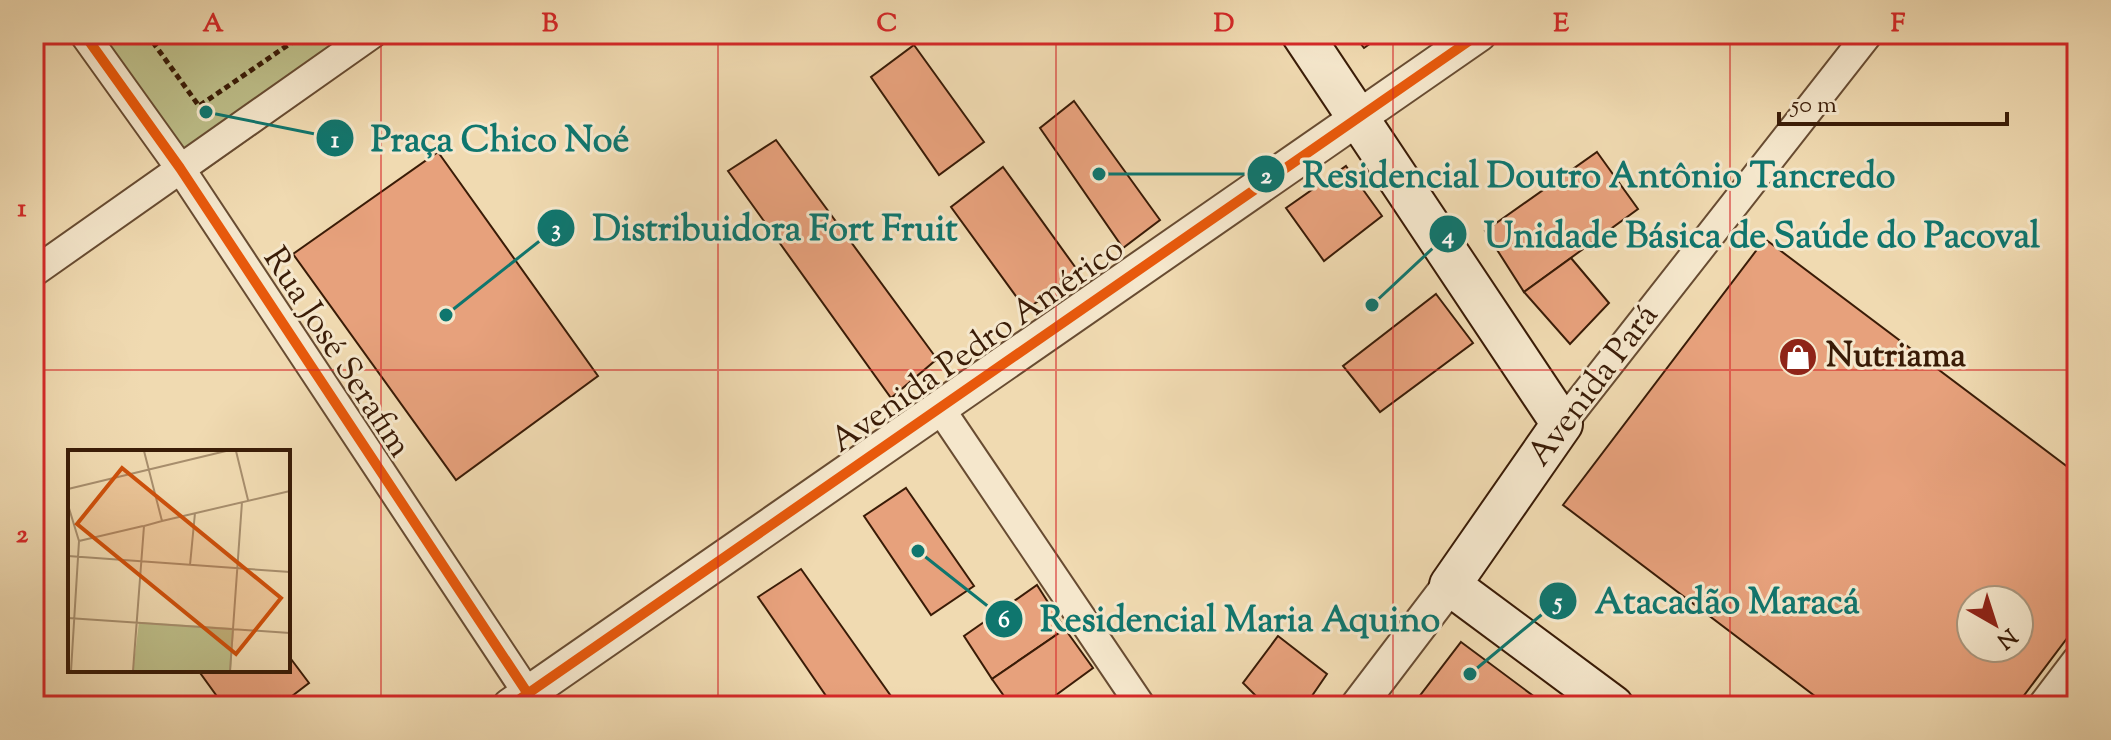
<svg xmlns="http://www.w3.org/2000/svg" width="2111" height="740" font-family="'Sorts Mill Goudy',serif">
	<rect width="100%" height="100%" fill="#f0dab1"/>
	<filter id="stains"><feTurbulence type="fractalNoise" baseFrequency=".0025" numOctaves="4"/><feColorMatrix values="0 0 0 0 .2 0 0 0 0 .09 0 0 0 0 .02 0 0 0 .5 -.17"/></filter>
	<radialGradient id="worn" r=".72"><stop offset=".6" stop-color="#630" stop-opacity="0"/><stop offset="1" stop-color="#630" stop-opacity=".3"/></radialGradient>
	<path fill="#bdbe89" stroke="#7c6d48" stroke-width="2" d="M 72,34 L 396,34 L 178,189 Z"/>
	<g fill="#e7a17c" stroke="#3a1c07" stroke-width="2" fill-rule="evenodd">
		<path d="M 1353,34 L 1384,34 L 1364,48 Z"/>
		<path d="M 914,45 L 984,142 L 939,175 L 871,77 Z"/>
		<path d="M 1074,101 L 1160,220 L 1123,248 L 1040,128 Z"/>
		<path d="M 776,140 L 937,359 L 891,398 L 728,171 Z"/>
		<path d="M 438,152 L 598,376 L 456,480 L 293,254 Z"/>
		<path d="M 1597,152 L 1638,209 L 1524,292 L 1485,231 Z"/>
		<path d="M 1346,166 L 1382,216 L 1324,261 L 1286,208 Z"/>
		<path d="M 1003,167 L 1078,271 L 1026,310 L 951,207 Z"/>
		<path d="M 1765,239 L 2077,474 L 2077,625 L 2016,706 L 1828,706 L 1563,505 ZM 1971,600 L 2019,600 L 2019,648 L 1971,648 Z"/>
		<path d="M 1571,258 L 1609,303 L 1570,344 L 1524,292 Z"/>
		<path d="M 1436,294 L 1473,343 L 1380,412 L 1343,366 Z"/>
		<path d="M 906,488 L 974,586 L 931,615 L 864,516 Z"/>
		<path d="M 801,569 L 898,706 L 833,706 L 758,597 Z"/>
		<path d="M 1037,585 L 1065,629 L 992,679 L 964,636 Z"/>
		<path d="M 1065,629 L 1093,668 L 1041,706 L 1011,706 L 992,679 Z"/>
		<path d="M 1278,636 L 1327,674 L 1305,706 L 1266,706 L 1243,683 Z"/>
		<path d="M 1461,642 L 1547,706 L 1412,706 Z"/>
		<path d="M 288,655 L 309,683 L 279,706 L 224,706 L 198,670 L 288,670 Z"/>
	</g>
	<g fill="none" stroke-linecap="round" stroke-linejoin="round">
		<g stroke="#684c32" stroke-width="32">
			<g id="minor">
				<path d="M 84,34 L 180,168 L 536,706"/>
				<path d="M 34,272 L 372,34"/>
				<path d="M 939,407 L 1141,706"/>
				<path d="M 1562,424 L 1868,34"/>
				<path d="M 2042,706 L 2077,660"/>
			</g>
		</g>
		<g stroke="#684c32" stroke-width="38">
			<g id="tertiary">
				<path d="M 510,706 L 1479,34"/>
				<path d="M 1358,706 L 1450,585"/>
			</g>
		</g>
		<g stroke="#3a1c07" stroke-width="44">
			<path id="secondary" d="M 1302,34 L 1562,424 L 1450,585 L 1613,706"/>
		</g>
		<path stroke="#3a1c07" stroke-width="5" stroke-dasharray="6 4" stroke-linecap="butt" d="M 147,34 L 199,106 L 304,34"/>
		<use href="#minor" stroke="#f5e7cc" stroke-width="28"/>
		<use href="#tertiary" stroke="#f5e7cc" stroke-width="34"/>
		<use href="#secondary" stroke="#f5e7cc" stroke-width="40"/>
		<g stroke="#f5e7cc" stroke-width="15">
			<g id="cycleway">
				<path d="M 84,34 L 180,168 L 536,706"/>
				<path d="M 510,706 L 1479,34"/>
			</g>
		</g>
		<use href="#cycleway" stroke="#e8590c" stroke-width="10"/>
	</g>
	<path fill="none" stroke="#d62828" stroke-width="2" stroke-opacity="0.55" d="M 381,34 L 381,706M 718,34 L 718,706M 1056,34 L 1056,706M 1393,34 L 1393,706M 1730,34 L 1730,706M 34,370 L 2077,370"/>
	<defs>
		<g id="shop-disc" transform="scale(2)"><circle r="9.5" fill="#8f2418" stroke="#f5e7cc"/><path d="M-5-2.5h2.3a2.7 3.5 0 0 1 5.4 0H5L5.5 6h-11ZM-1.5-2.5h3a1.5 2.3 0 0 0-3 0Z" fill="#fff"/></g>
	</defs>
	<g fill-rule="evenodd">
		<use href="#shop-disc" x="1798" y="357"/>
	</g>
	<g text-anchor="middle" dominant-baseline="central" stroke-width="6" stroke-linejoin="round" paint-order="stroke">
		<g font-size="34" fill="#3a1c07" stroke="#f5e7cc">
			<text transform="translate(978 346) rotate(-35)">Avenida Pedro Américo</text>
			<text transform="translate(336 353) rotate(57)">Rua José Serafim</text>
			<text transform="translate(1594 386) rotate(-53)">Avenida Pará</text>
		</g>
		<g font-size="34" font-weight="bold" fill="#3a1c07" stroke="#f5e7cc" text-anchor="start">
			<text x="1826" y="357">Nutriama</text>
		</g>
	</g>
	<g transform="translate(68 450)">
		<rect width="222" height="222" fill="#f0dab1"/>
		<path d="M 71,172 L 166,178 L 163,221 L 65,221 Z" fill="#bdbe89"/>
		<path fill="none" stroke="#a78e6d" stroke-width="2" d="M 168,1 L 180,50M 0,39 L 158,1M 0,55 L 11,91 L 3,221M 94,71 L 222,41M 11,91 L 75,76M 0,106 L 222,122M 122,115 L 127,63M 0,168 L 222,183M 65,221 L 76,76 L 94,71 L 76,1M 162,221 L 174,52"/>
		<path fill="#ce500b" fill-opacity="0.15" stroke="#ce500b" stroke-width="4" d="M 54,18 L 213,148 L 168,204 L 9,74 Z"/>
		<rect width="222" height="222" fill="none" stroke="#3a1c07" stroke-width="4"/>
	</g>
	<path fill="none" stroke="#0f766e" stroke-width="3" d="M206 112L335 138M1099 174L1266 174M446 315L556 228M1372 305L1448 234M1470 674L1558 601M918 551L1004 619"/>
	<g fill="#0f766e" stroke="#f5e7cc" stroke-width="3">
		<circle cx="206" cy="112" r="8"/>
		<circle cx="1099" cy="174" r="8"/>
		<circle cx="446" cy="315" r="8"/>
		<circle cx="1372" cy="305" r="8"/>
		<circle cx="1470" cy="674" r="8"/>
		<circle cx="918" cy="551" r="8"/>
		<circle cx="335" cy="138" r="20"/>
		<circle cx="1266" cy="174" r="20"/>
		<circle cx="556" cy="228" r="20"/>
		<circle cx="1448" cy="234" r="20"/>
		<circle cx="1558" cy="601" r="20"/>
		<circle cx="1004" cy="619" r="20"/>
	</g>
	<g font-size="24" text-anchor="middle" font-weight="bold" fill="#fff">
		<text x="335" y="147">1</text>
		<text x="1266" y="183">2</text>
		<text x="556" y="236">3</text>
		<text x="1448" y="243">4</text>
		<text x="1558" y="609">5</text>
		<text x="1004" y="627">6</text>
	</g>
	<g font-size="36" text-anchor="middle" font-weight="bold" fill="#0f766e" stroke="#f5e7cc" stroke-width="6" stroke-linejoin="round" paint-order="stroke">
		<text x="500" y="151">Praça Chico Noé</text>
		<text x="1599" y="187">Residencial Doutro Antônio Tancredo</text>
		<text x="775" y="240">Distribuidora Fort Fruit</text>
		<text x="1762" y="247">Unidade Básica de Saúde do Pacoval</text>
		<text x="1727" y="613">Atacadão Maracá</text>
		<text x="1240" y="631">Residencial Maria Aquino</text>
	</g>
	<rect width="2111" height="740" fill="none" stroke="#f0dab1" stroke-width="88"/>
	<g transform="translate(1995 624) rotate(141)"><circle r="38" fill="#f5e7cc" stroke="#aa967d" stroke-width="2"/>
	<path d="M0-6L14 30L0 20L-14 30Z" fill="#8f2418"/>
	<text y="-12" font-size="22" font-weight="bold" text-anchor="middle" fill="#3a1c07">N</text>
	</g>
	<path d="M1779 112v12h228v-12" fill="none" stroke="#3a1c07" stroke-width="4"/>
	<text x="1791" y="112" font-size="24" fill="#3a1c07" stroke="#f5e7cc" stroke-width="6" paint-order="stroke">50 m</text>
	<rect x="44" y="44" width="2023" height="652" fill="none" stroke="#d62828" stroke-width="3"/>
	<g font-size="26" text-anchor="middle" font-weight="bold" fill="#d62828">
		<text x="213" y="31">A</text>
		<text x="550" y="31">B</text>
		<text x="887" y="31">C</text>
		<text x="1224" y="31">D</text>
		<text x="1561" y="31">E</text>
		<text x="1898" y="31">F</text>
		<text x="22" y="216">1</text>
		<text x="22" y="542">2</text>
	</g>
	<rect width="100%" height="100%" filter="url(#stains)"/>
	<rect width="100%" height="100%" fill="url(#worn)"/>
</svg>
